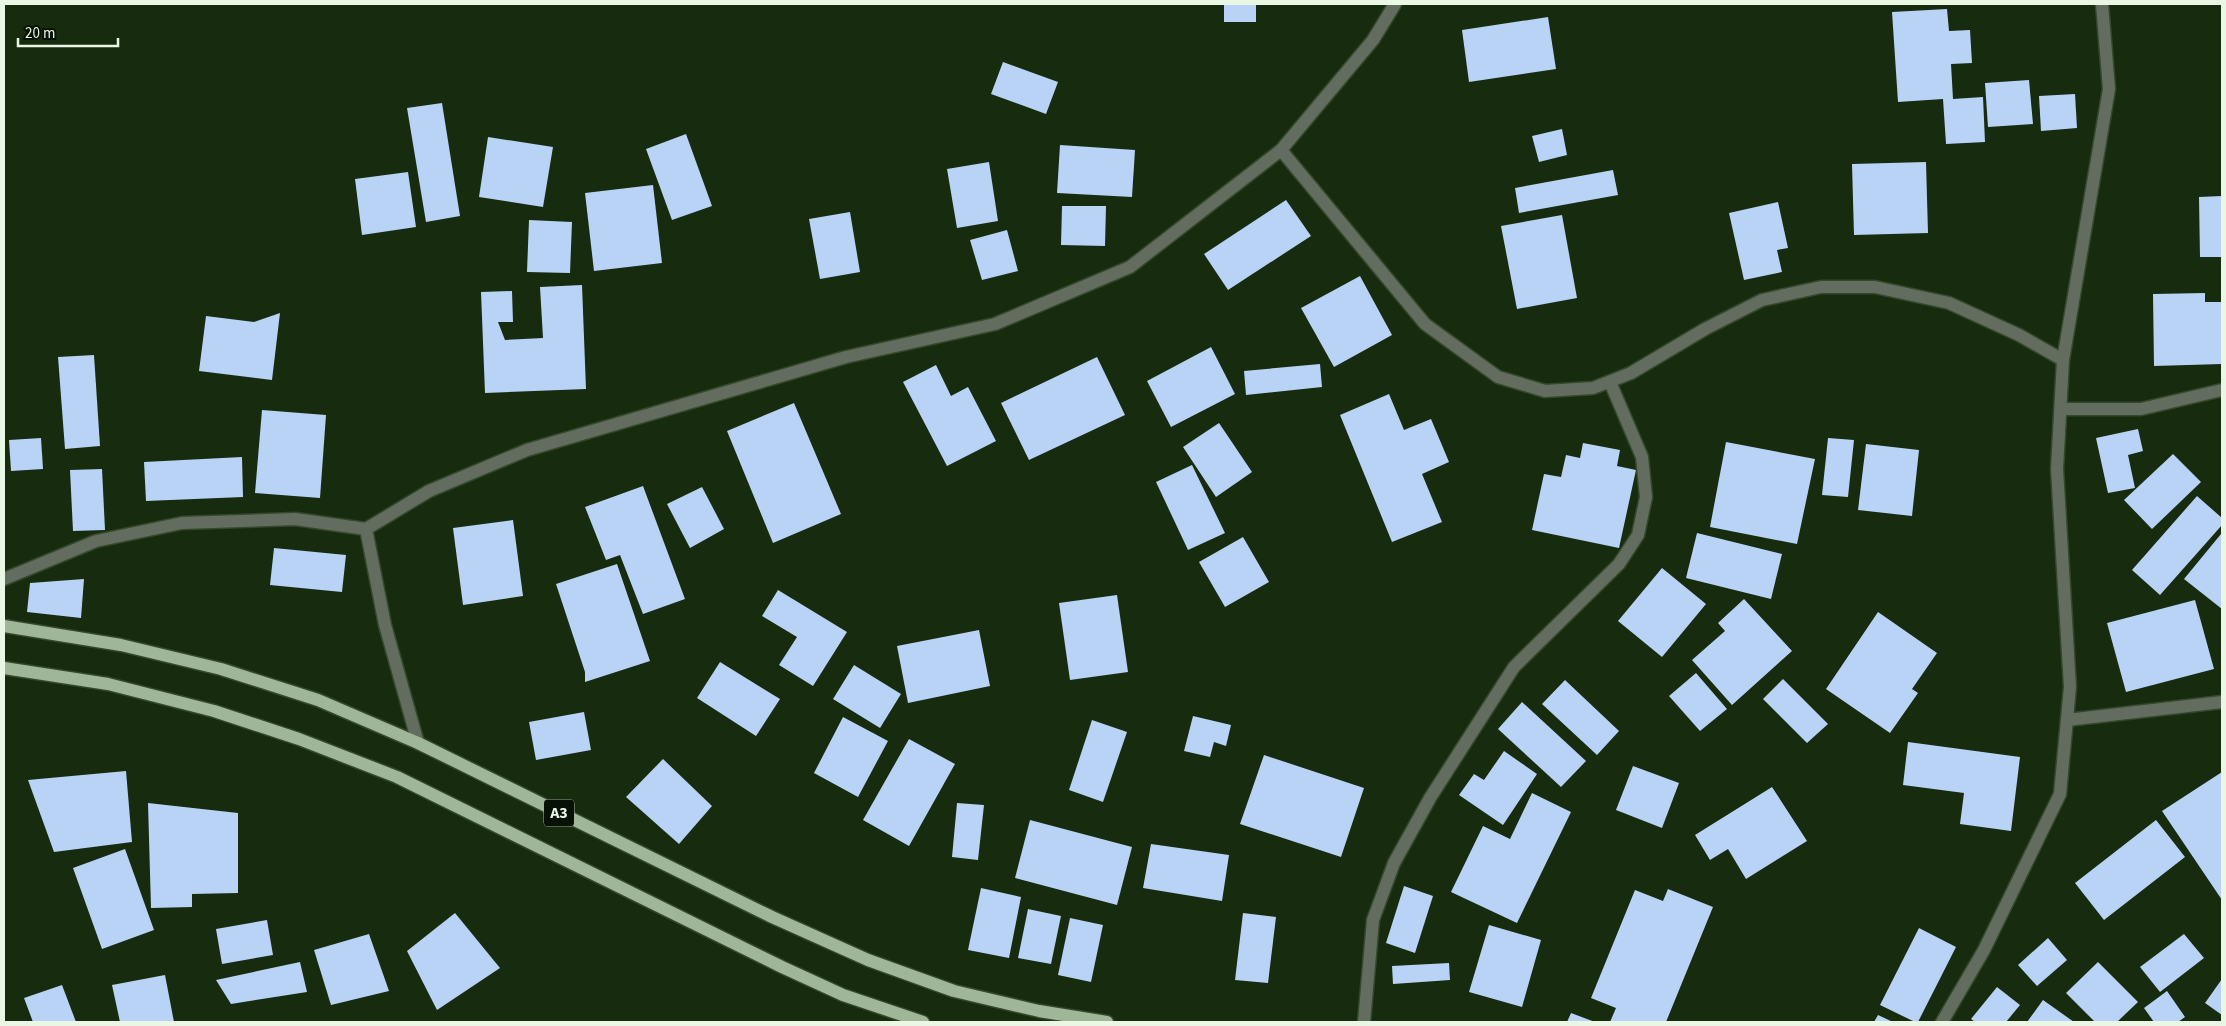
<svg xmlns="http://www.w3.org/2000/svg" width="2226" height="1026" font-family="'Source Sans 3',sans-serif">
	<rect width="100%" height="100%" fill="#172b0e"/>
	<g fill="#b9d3f6">
		<rect x="1224" y="4" width="32" height="18"/>
		<path d="M 1947,9 L 1949,31 L 1970,30 L 1972,63 L 1951,64 L 1953,99 L 1983,97 L 1985,142 L 1946,144 L 1943,99 L 1898,102 L 1892,12 Z"/>
		<path d="M 1548,17 L 1556,69 L 1469,82 L 1462,30 Z"/>
		<path d="M 1003,62 L 1058,82 L 1046,114 L 991,94 Z"/>
		<path d="M 2029,80 L 2033,124 L 1988,127 L 1985,83 Z"/>
		<path d="M 2075,94 L 2077,128 L 2041,131 L 2039,96 Z"/>
		<path d="M 442,103 L 460,216 L 426,222 L 407,108 Z"/>
		<path d="M 1562,129 L 1567,155 L 1539,162 L 1532,136 Z"/>
		<path d="M 686,134 L 712,206 L 672,220 L 646,149 Z"/>
		<path d="M 488,137 L 553,147 L 543,207 L 479,197 Z"/>
		<path d="M 1060,145 L 1135,150 L 1132,197 L 1057,193 Z"/>
		<path d="M 989,162 L 998,221 L 957,228 L 947,169 Z"/>
		<path d="M 1926,162 L 1928,233 L 1854,235 L 1852,164 Z"/>
		<path d="M 1613,170 L 1618,195 L 1519,213 L 1515,188 Z"/>
		<path d="M 408,172 L 416,227 L 362,235 L 355,179 Z"/>
		<path d="M 653,185 L 662,263 L 594,271 L 585,193 Z"/>
		<path d="M 2222,196 L 2222,257 L 2200,257 L 2199,197 Z"/>
		<path d="M 1286,200 L 1311,236 L 1228,290 L 1204,254 Z"/>
		<path d="M 1778,202 L 1788,248 L 1777,250 L 1782,272 L 1744,280 L 1729,213 Z"/>
		<path d="M 1062,206 L 1106,206 L 1105,246 L 1061,245 Z"/>
		<path d="M 850,212 L 860,272 L 820,279 L 809,219 Z"/>
		<path d="M 1562,215 L 1577,298 L 1517,309 L 1501,226 Z"/>
		<path d="M 529,220 L 572,222 L 570,273 L 527,272 Z"/>
		<path d="M 1007,230 L 1018,271 L 982,280 L 970,240 Z"/>
		<path d="M 1360,276 L 1392,335 L 1334,367 L 1301,308 Z"/>
		<path d="M 582,285 L 586,389 L 485,393 L 481,292 L 512,291 L 513,322 L 498,322 L 505,340 L 543,338 L 540,287 Z"/>
		<path d="M 2205,293 L 2205,302 L 2222,302 L 2222,364 L 2154,366 L 2153,294 Z"/>
		<path d="M 280,313 L 272,380 L 199,371 L 206,316 L 254,322 Z"/>
		<path d="M 1211,347 L 1235,394 L 1171,427 L 1147,381 Z"/>
		<path d="M 94,355 L 100,446 L 65,449 L 58,357 Z"/>
		<path d="M 1097,357 L 1125,415 L 1029,460 L 1001,403 Z"/>
		<path d="M 1320,364 L 1322,387 L 1246,395 L 1244,371 Z"/>
		<path d="M 936,365 L 951,396 L 968,387 L 996,441 L 947,466 L 903,382 Z"/>
		<path d="M 1389,394 L 1404,430 L 1431,419 L 1449,462 L 1422,474 L 1442,522 L 1392,542 L 1340,415 Z"/>
		<path d="M 794,403 L 841,514 L 773,543 L 727,431 Z"/>
		<path d="M 262,410 L 326,415 L 320,498 L 255,493 Z"/>
		<path d="M 1219,423 L 1252,472 L 1216,497 L 1183,447 Z"/>
		<path d="M 2138,429 L 2143,451 L 2128,455 L 2135,488 L 2108,493 L 2096,438 Z"/>
		<path d="M 41,438 L 43,469 L 11,471 L 9,440 Z"/>
		<path d="M 1828,438 L 1854,440 L 1848,497 L 1822,495 Z"/>
		<path d="M 1726,442 L 1815,459 L 1797,544 L 1710,527 Z"/>
		<path d="M 1583,443 L 1620,450 L 1617,466 L 1636,470 L 1619,548 L 1532,530 L 1544,474 L 1561,477 L 1566,455 L 1580,458 Z"/>
		<path d="M 1866,444 L 1919,450 L 1912,516 L 1858,510 Z"/>
		<path d="M 2173,454 L 2201,482 L 2152,529 L 2124,500 Z"/>
		<path d="M 242,457 L 243,497 L 146,501 L 144,462 Z"/>
		<path d="M 1192,465 L 1225,533 L 1188,550 L 1156,482 Z"/>
		<path d="M 102,469 L 105,530 L 73,531 L 70,470 Z"/>
		<path d="M 643,486 L 685,599 L 643,614 L 620,555 L 606,560 L 585,507 Z"/>
		<path d="M 702,487 L 724,529 L 690,548 L 667,504 Z"/>
		<path d="M 2197,496 L 2222,518 L 2222,525 L 2160,595 L 2132,570 Z"/>
		<path d="M 513,520 L 523,596 L 463,605 L 453,528 Z"/>
		<path d="M 1697,533 L 1782,554 L 1771,599 L 1686,578 Z"/>
		<path d="M 2221,534 L 2222,536 L 2222,609 L 2184,579 Z"/>
		<path d="M 1243,537 L 1269,582 L 1225,607 L 1199,562 Z"/>
		<path d="M 274,548 L 346,555 L 342,592 L 270,585 Z"/>
		<path d="M 617,564 L 650,661 L 585,682 L 585,672 L 556,584 Z"/>
		<path d="M 1662,568 L 1706,604 L 1662,657 L 1618,621 Z"/>
		<path d="M 84,579 L 81,618 L 27,612 L 30,583 Z"/>
		<path d="M 778,590 L 847,632 L 813,686 L 779,665 L 797,637 L 762,616 Z"/>
		<path d="M 1117,595 L 1128,672 L 1070,680 L 1059,603 Z"/>
		<path d="M 1744,599 L 1792,651 L 1732,705 L 1692,660 L 1725,631 L 1718,623 Z"/>
		<path d="M 2195,600 L 2214,669 L 2126,692 L 2107,623 Z"/>
		<path d="M 1878,612 L 1937,653 L 1912,689 L 1918,693 L 1890,733 L 1826,689 Z"/>
		<path d="M 979,630 L 990,686 L 908,703 L 897,646 Z"/>
		<path d="M 720,662 L 780,699 L 756,736 L 697,698 Z"/>
		<path d="M 854,665 L 901,694 L 880,728 L 833,699 Z"/>
		<path d="M 1696,673 L 1727,709 L 1700,731 L 1669,696 Z"/>
		<path d="M 1783,679 L 1828,724 L 1807,743 L 1763,699 Z"/>
		<path d="M 1565,680 L 1619,731 L 1597,755 L 1542,704 Z"/>
		<path d="M 1522,702 L 1586,761 L 1561,787 L 1498,729 Z"/>
		<path d="M 584,712 L 591,750 L 536,760 L 529,722 Z"/>
		<path d="M 1193,716 L 1231,725 L 1226,746 L 1214,742 L 1210,757 L 1184,751 Z"/>
		<path d="M 843,717 L 888,741 L 858,797 L 814,773 Z"/>
		<path d="M 1092,720 L 1127,732 L 1103,802 L 1069,790 Z"/>
		<path d="M 909,739 L 955,764 L 909,846 L 863,820 Z"/>
		<path d="M 1908,742 L 2020,757 L 2011,831 L 1960,824 L 1964,793 L 1903,785 Z"/>
		<path d="M 1504,751 L 1537,774 L 1503,825 L 1459,795 L 1474,774 L 1484,780 Z"/>
		<path d="M 1264,755 L 1364,788 L 1341,857 L 1240,824 Z"/>
		<path d="M 663,759 L 712,806 L 679,844 L 626,797 Z"/>
		<path d="M 1633,766 L 1679,783 L 1662,828 L 1616,810 Z"/>
		<path d="M 126,771 L 132,842 L 54,852 L 28,780 Z"/>
		<path d="M 2222,772 L 2222,900 L 2162,811 Z"/>
		<path d="M 1772,787 L 1807,841 L 1746,879 L 1728,849 L 1710,860 L 1695,835 Z"/>
		<path d="M 1532,793 L 1571,812 L 1517,923 L 1451,892 L 1483,826 L 1510,839 Z"/>
		<path d="M 148,803 L 238,813 L 238,893 L 192,894 L 192,907 L 151,908 Z"/>
		<path d="M 957,803 L 984,805 L 978,860 L 952,857 Z"/>
		<path d="M 1030,820 L 1132,847 L 1117,905 L 1015,878 Z"/>
		<path d="M 2156,820 L 2185,857 L 2104,920 L 2075,883 Z"/>
		<path d="M 1151,844 L 1229,855 L 1222,901 L 1143,888 Z"/>
		<path d="M 125,849 L 154,930 L 102,949 L 73,868 Z"/>
		<path d="M 1404,886 L 1433,896 L 1415,953 L 1386,943 Z"/>
		<path d="M 981,888 L 1021,897 L 1009,958 L 968,950 Z"/>
		<path d="M 1668,889 L 1713,907 L 1666,1022 L 1610,1022 L 1616,1008 L 1591,998 L 1635,890 L 1663,901 Z"/>
		<path d="M 1028,909 L 1061,916 L 1051,964 L 1018,958 Z"/>
		<path d="M 455,913 L 500,968 L 437,1010 L 407,951 Z"/>
		<path d="M 1243,913 L 1276,917 L 1268,983 L 1235,980 Z"/>
		<path d="M 1070,918 L 1103,925 L 1091,982 L 1058,975 Z"/>
		<path d="M 267,920 L 273,955 L 222,964 L 216,929 Z"/>
		<path d="M 1489,925 L 1541,940 L 1522,1007 L 1469,992 Z"/>
		<path d="M 1919,928 L 1956,947 L 1918,1022 L 1915,1022 L 1880,1005 Z"/>
		<path d="M 369,934 L 389,991 L 331,1005 L 314,950 Z"/>
		<path d="M 2184,934 L 2204,958 L 2160,992 L 2140,967 Z"/>
		<path d="M 2048,938 L 2067,960 L 2037,986 L 2018,965 Z"/>
		<path d="M 300,962 L 307,992 L 231,1004 L 216,980 Z"/>
		<path d="M 2098,962 L 2138,1002 L 2117,1022 L 2095,1022 L 2066,993 Z"/>
		<path d="M 1449,963 L 1450,980 L 1393,984 L 1392,966 Z"/>
		<path d="M 165,975 L 174,1022 L 120,1022 L 112,985 Z"/>
		<path d="M 2222,979 L 2222,1015 L 2205,1003 Z"/>
		<path d="M 62,985 L 76,1022 L 33,1022 L 24,998 Z"/>
		<path d="M 1997,987 L 2020,1005 L 2006,1022 L 1975,1022 L 1971,1019 Z"/>
		<path d="M 2167,991 L 2185,1017 L 2178,1022 L 2154,1022 L 2144,1008 Z"/>
		<path d="M 2043,1000 L 2074,1022 L 2027,1022 Z"/>
		<path d="M 1571,1013 L 1595,1022 L 1567,1022 Z"/>
		<path d="M 1878,1015 L 1893,1022 L 1874,1022 Z"/>
	</g>
	<g fill="none" stroke-linecap="round" stroke-linejoin="round">
		<g stroke="#34482c" stroke-width="15">
			<g id="minor">
				<path d="M 1281,150 L 1425,324 L 1498,377 L 1545,391 L 1593,388 L 1631,373 L 1705,329 L 1762,300 L 1821,287 L 1875,287 L 1949,303 L 2019,335 L 2063,360"/>
				<path d="M 2061,409 L 2141,409 L 2222,390"/>
				<path d="M 4,579 L 96,541 L 182,523 L 295,519 L 366,529"/>
				<path d="M 2067,720 L 2222,702"/>
				<path d="M 418,743 L 385,625 L 366,529 L 429,491 L 527,450 L 846,357 L 995,324 L 1130,267 L 1281,150 L 1373,40 L 1395,4"/>
				<path d="M 1364,1022 L 1373,920 L 1394,863 L 1430,798 L 1514,667 L 1619,564 L 1638,535 L 1646,497 L 1642,457 L 1610,382"/>
				<path d="M 1942,1022 L 1984,950 L 2060,794 L 2070,687 L 2057,469 L 2063,360 L 2109,89 L 2102,4"/>
			</g>
		</g>
		<g stroke="#34482c" stroke-width="15">
			<g id="primary">
				<path d="M 4,626 L 121,645 L 221,669 L 318,700 L 418,743 L 772,917 L 868,960 L 954,991 L 1039,1011 L 1107,1022"/>
				<path d="M 4,668 L 108,684 L 214,711 L 299,739 L 397,777 L 782,967 L 843,995 L 923,1022"/>
			</g>
		</g>
		<use href="#minor" stroke="#636d5f" stroke-width="12"/>
		<use href="#primary" stroke="#a0b698" stroke-width="12"/>
	</g>
	<g text-anchor="middle" dominant-baseline="central" stroke-width="5" stroke-linejoin="round" paint-order="stroke">
		<rect fill="#081105" stroke="#a6b2a1" stroke-width="1" x="544" y="799.5" width="30" height="27" rx="4"/>
		<g font-size="16" font-weight="bold" fill="#e9f7e4">
			<text x="559" y="813">A3</text>
		</g>
	</g>
	<rect width="2226" height="1026" fill="none" stroke="#e9f7e4" stroke-width="10"/>
	<path d="M18 38v8h100v-8" fill="none" stroke="#e9f7e4" stroke-width="2.5"/>
	<text x="25" y="38" font-size="15" fill="#e9f7e4" stroke="#081105" stroke-width="4" paint-order="stroke">20 m</text>
</svg>
